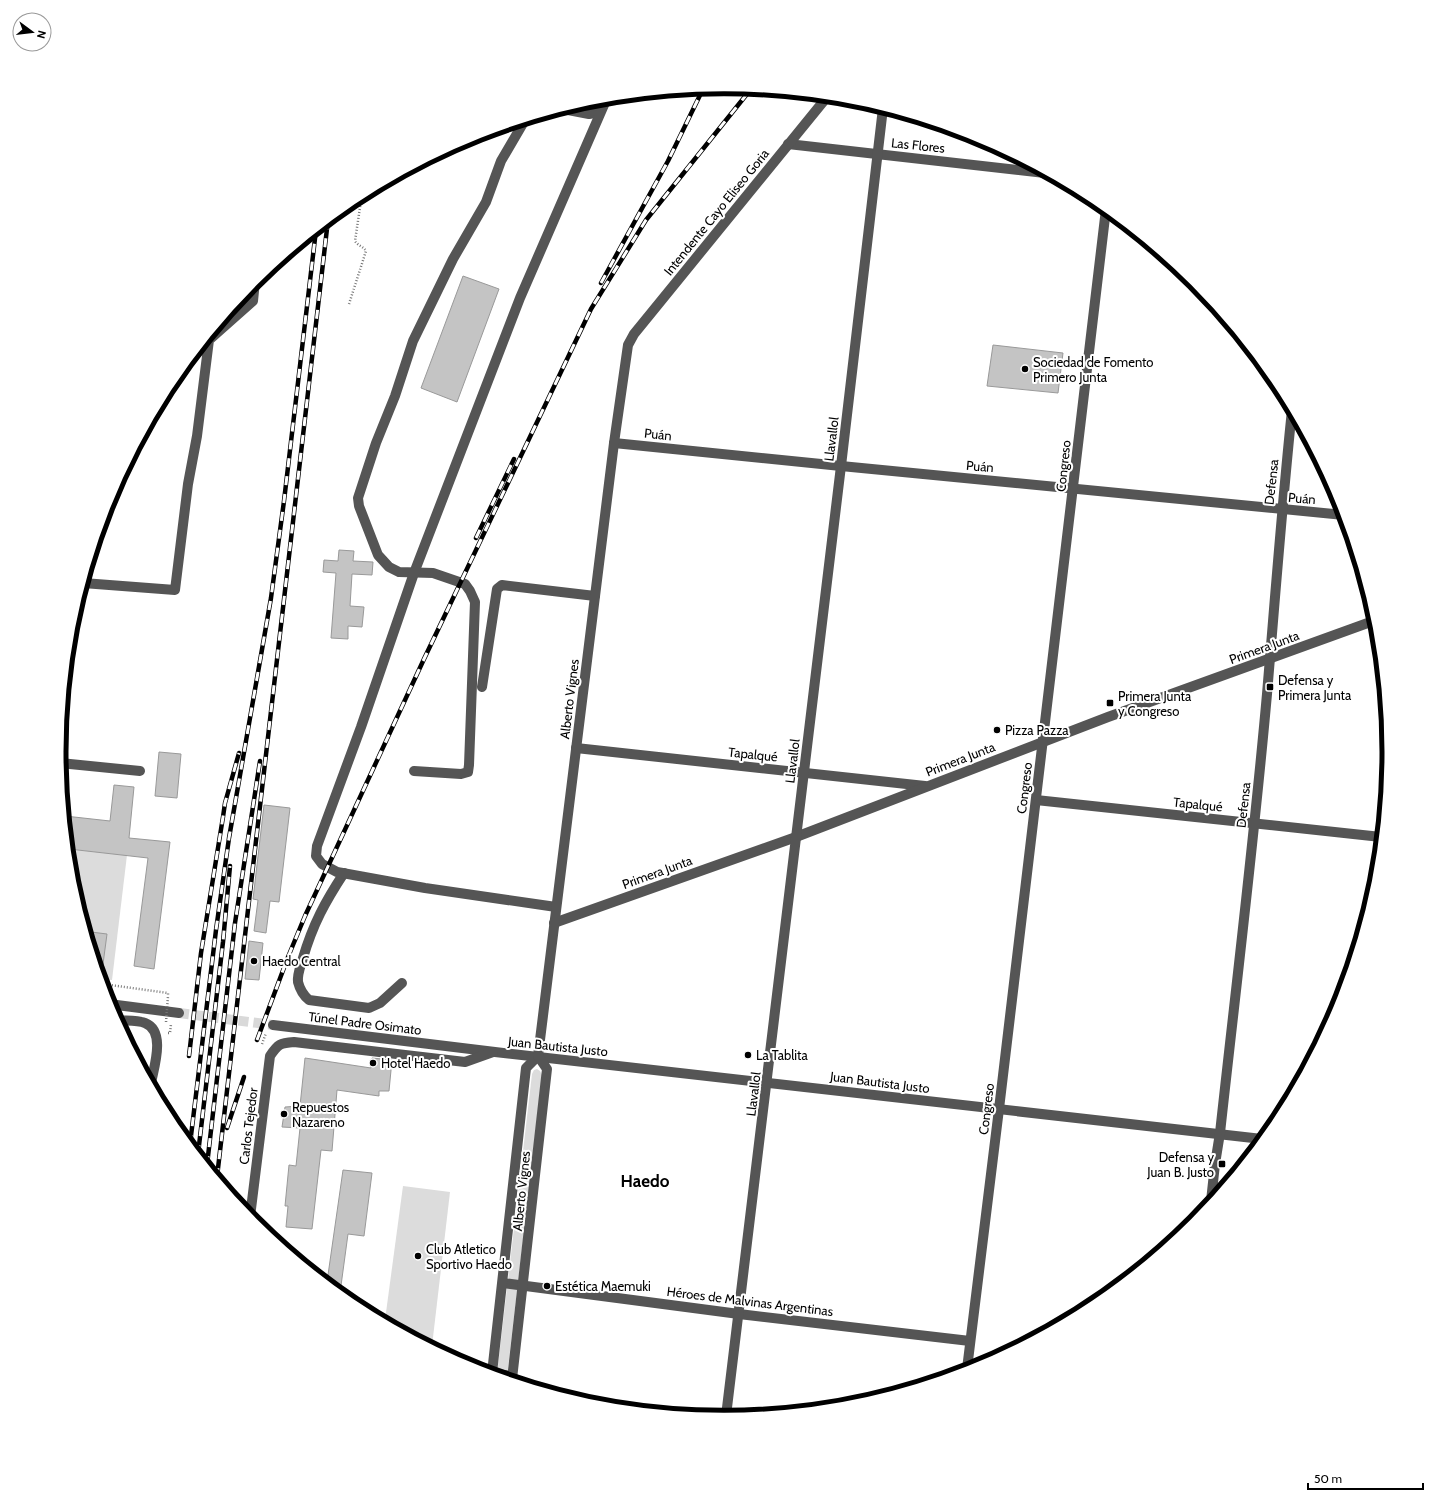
<svg xmlns="http://www.w3.org/2000/svg" width="1448" height="1503" font-family="Cabin,sans-serif">
	<rect width="100%" height="100%" fill="#fff"/>
	<g fill="#dcdcdc">
		<path d="M 69,849 L 127,855 L 112,980 L 102,979 L 72,881 Z"/>
		<path d="M 537,1069 L 540,1071 L 542,1075 L 507,1377 L 497,1374 L 532,1074 L 534,1070 Z"/>
		<path d="M 403,1186 L 450,1192 L 432,1346 L 385,1320 Z"/>
	</g>
	<g fill="#c4c4c4" stroke="#999">
		<path d="M 463,276 L 499,289 L 457,402 L 421,388 Z"/>
		<path d="M 993,345 L 1063,353 L 1058,393 L 987,386 Z"/>
		<path d="M 339,550 L 354,551 L 353,561 L 373,562 L 372,575 L 352,574 L 350,606 L 364,607 L 362,627 L 348,626 L 348,639 L 331,638 L 336,573 L 323,572 L 324,560 L 338,561 Z"/>
		<path d="M 159,752 L 181,754 L 177,798 L 155,796 Z"/>
		<path d="M 114,785 L 134,787 L 129,838 L 170,842 L 154,969 L 134,966 L 148,858 L 69,849 L 65,816 L 110,821 Z"/>
		<path d="M 264,805 L 290,808 L 279,902 L 270,901 L 266,933 L 254,931 L 258,900 L 253,899 Z"/>
		<path d="M 91,932 L 107,934 L 101,979 L 90,940 Z"/>
		<path d="M 249,941 L 263,943 L 259,980 L 245,979 Z"/>
		<path d="M 305,1058 L 371,1068 L 372,1058 L 392,1060 L 389,1091 L 379,1091 L 379,1096 L 337,1090 L 332,1151 L 321,1150 L 312,1229 L 286,1227 L 288,1206 L 285,1206 L 289,1165 L 296,1166 L 300,1128 L 282,1127 L 285,1107 L 300,1106 Z"/>
		<path d="M 343,1170 L 372,1173 L 364,1236 L 348,1234 L 340,1293 L 327,1282 Z"/>
	</g>
	<g fill="none" stroke-linecap="round" stroke-linejoin="round">
		<path stroke="#d9d9d9" stroke-width="10" stroke-dasharray="10 5" stroke-linecap="butt" d="M 179,1013 L 273,1025"/>
		<g stroke="#777" stroke-width="2.5" stroke-dasharray="1 2" stroke-linecap="butt">
			<path d="M 349,304 L 366,251 C 363,246 358,246 355,241 L 362,194"/>
			<path d="M 103,984 L 168,993 L 168,996"/>
			<path d="M 168,1033 L 170,1033 L 171,1024"/>
			<path d="M 262,1044 L 266,1033"/>
		</g>
		<g stroke="#555" stroke-width="10">
			<path d="M 563,109 L 589,114 L 600,112"/>
			<path d="M 788,144 L 1045,173"/>
			<path d="M 614,443 L 841,466 L 1344,515"/>
			<path d="M 83,583 L 175,590 L 188,484 L 197,436 L 209,340 L 253,301 L 255,281"/>
			<path d="M 482,687 L 497,589 L 502,585 L 595,596"/>
			<path d="M 576,748 L 925,786"/>
			<path d="M 60,763 L 140,771"/>
			<path d="M 414,771 L 461,774 L 468,772 L 469,765 L 475,602 L 470,591 L 465,584 L 433,573 L 399,572 L 389,567 L 378,555 L 359,506 L 358,498 L 376,443 L 395,396 L 413,341 L 453,259 L 486,202 L 501,161 L 525,120"/>
			<path d="M 1036,800 L 1381,837"/>
			<path d="M 344,873 C 325,902 313,924 303,958 C 301,965 297,974 298,982 C 300,990 303,995 309,1000 L 369,1008 L 380,1003 L 402,983"/>
			<path d="M 556,907 L 425,888 L 337,872 L 322,864 L 316,856 L 317,846 L 361,727 L 414,573 L 520,298 L 607,98"/>
			<path d="M 554,923 L 796,837 L 1108,717 L 1376,620"/>
			<path d="M 109,1004 L 179,1013"/>
			<path d="M 117,1020 C 125,1021 137,1020 145,1023 C 166,1031 154,1067 151,1083"/>
			<path d="M 273,1025 L 495,1052 L 1262,1139"/>
			<path d="M 1211,1201 L 1215,1164 L 1220,1133 C 1236,987 1254,841 1267,694 C 1275,599 1282,505 1292,410"/>
			<path d="M 250,1217 L 270,1056 C 278,1044 280,1043 294,1042 L 465,1062 L 493,1052"/>
			<path d="M 503,1283 L 739,1314 L 970,1341"/>
			<path d="M 967,1369 L 999,1109 L 1106,209"/>
			<path d="M 492,1373 L 526,1068 L 538,1056 L 614,443 L 628,345 L 634,334 L 827,97"/>
			<path d="M 496,1374 L 512,1376"/>
			<path d="M 512,1379 L 547,1069 L 538,1056"/>
			<path d="M 726,1416 L 841,466 L 883,108"/>
		</g>
		<g stroke="#000" stroke-width="4.5">
			<g id="rail">
				<path d="M 601,283 L 668,161 L 703,89"/>
				<path d="M 476,538 L 514,459"/>
				<path d="M 257,1040 L 288,957 L 305,916 L 424,659 L 591,309 L 646,220 L 751,89"/>
				<path d="M 189,1056 L 201,953 L 223,817 L 225,803 L 239,753"/>
				<path d="M 227,1128 L 244,1077"/>
				<path d="M 190,1144 L 216,930 L 229,838 L 271,598 L 284,501 L 316,230"/>
				<path d="M 198,1154 L 223,942 L 230,866"/>
				<path d="M 207,1165 L 235,923 L 260,761"/>
				<path d="M 217,1177 L 328,220"/>
			</g>
		</g>
		<use href="#rail" stroke="#fff" stroke-width="3" stroke-dasharray="9" stroke-linecap="butt"/>
		<path stroke="#777" stroke-width="2.5" stroke-dasharray="1 2" stroke-linecap="butt" d="M 166,1022 L 168,996"/>
	</g>
	<g fill="#000" stroke="#fff" stroke-width="1.5">
		<circle cx="1025" cy="369" r="4"/>
		<rect x="1266" y="683" width="8" height="8" rx="2"/>
		<rect x="1106" y="699" width="8" height="8" rx="2"/>
		<circle cx="997" cy="730" r="4"/>
		<circle cx="254" cy="961" r="4"/>
		<circle cx="748" cy="1055" r="4"/>
		<circle cx="373" cy="1063" r="4"/>
		<circle cx="284" cy="1114" r="4"/>
		<rect x="1218" y="1160" width="8" height="8" rx="2"/>
		<circle cx="418" cy="1256" r="4"/>
		<circle cx="547" cy="1286" r="4"/>
	</g>
	<g text-anchor="middle" dominant-baseline="central" stroke-width="4" stroke-linejoin="round" paint-order="stroke">
		<g font-size="13" fill="#000" stroke="#fff">
			<text transform="translate(918 145) rotate(6)">Las Flores</text>
			<text transform="translate(716 212) rotate(-51)">Intendente Cayo Eliseo Goria</text>
			<text transform="translate(658 434) rotate(6)">Puán</text>
			<text transform="translate(831 439) rotate(-83)">Llavallol</text>
			<text transform="translate(980 466) rotate(5)">Puán</text>
			<text transform="translate(1063 466) rotate(-84)">Congreso</text>
			<text transform="translate(1271 482) rotate(-84)">Defensa</text>
			<text transform="translate(1302 498) rotate(5)">Puán</text>
			<text transform="translate(1264 647) rotate(-20)">Primera Junta</text>
			<text transform="translate(569 699) rotate(-83)">Alberto Vignes</text>
			<text transform="translate(753 754) rotate(6)">Tapalqué</text>
			<text transform="translate(960 759) rotate(-21)">Primera Junta</text>
			<text transform="translate(792 761) rotate(-83)">Llavallol</text>
			<text transform="translate(1024 788) rotate(-83)">Congreso</text>
			<text transform="translate(1198 804) rotate(6)">Tapalqué</text>
			<text transform="translate(1243 805) rotate(-84)">Defensa</text>
			<text transform="translate(657 872) rotate(-20)">Primera Junta</text>
			<text transform="translate(365 1023) rotate(7)">Túnel Padre Osimato</text>
			<text transform="translate(558 1046) rotate(6)">Juan Bautista Justo</text>
			<text transform="translate(880 1082) rotate(7)">Juan Bautista Justo</text>
			<text transform="translate(753 1094) rotate(-83)">Llavallol</text>
			<text transform="translate(986 1109) rotate(-83)">Congreso</text>
			<text transform="translate(248 1126) rotate(-83)">Carlos Tejedor</text>
			<text transform="translate(521 1191) rotate(-84)">Alberto Vignes</text>
			<text transform="translate(750 1301) rotate(7)">Héroes de Malvinas Argentinas</text>
		</g>
		<g font-size="13" fill="#000" stroke="#fff" text-anchor="start">
			<text x="1033" y="362">Sociedad de Fomento<tspan x="1033" dy="15">Primero Junta</tspan></text>
			<text x="1278" y="680">Defensa y<tspan x="1278" dy="15">Primera Junta</tspan></text>
			<text x="1118" y="696">Primera Junta<tspan x="1118" dy="15">y Congreso</tspan></text>
			<text x="1005" y="730">Pizza Pazza</text>
			<text x="262" y="961">Haedo Central</text>
			<text x="756" y="1055">La Tablita</text>
			<text x="381" y="1063">Hotel Haedo</text>
			<text x="292" y="1107">Repuestos<tspan x="292" dy="15">Nazareno</tspan></text>
			<text x="1214" y="1157" text-anchor="end">Defensa y<tspan x="1214" dy="15">Juan B. Justo</tspan></text>
			<text x="426" y="1249">Club Atletico<tspan x="426" dy="15">Sportivo Haedo</tspan></text>
			<text x="555" y="1286">Estética Maemuki</text>
		</g>
		<g font-size="17" font-weight="bold" fill="#000" stroke="#fff">
			<text x="645" y="1181">Haedo</text>
		</g>
	</g>
	<path d="M0 0H1448V1503H0ZM66 752a658 658 0 1 1 1316 0a658 658 0 1 1-1316 0Z" fill="#fff" fill-rule="evenodd"/>
	<path fill="none" stroke="#000" stroke-width="5" d="M66 752a658 658 0 1 1 1316 0a658 658 0 1 1-1316 0Z"/>
	<g transform="translate(32 32) rotate(105)"><circle r="19" fill="#ffffff" stroke="#999999"/>
	<path d="M0-3L7 15L0 10L-7 15Z" fill="#000000"/>
	<text y="-6" font-size="11" font-weight="bold" text-anchor="middle" fill="#000000">N</text>
	</g>
	<path d="M1308 1483v6h115v-6" fill="none" stroke="#000000" stroke-width="2"/>
	<text x="1314" y="1483" font-size="12" fill="#000000" stroke="#ffffff" stroke-width="3" paint-order="stroke">50 m</text>
</svg>
